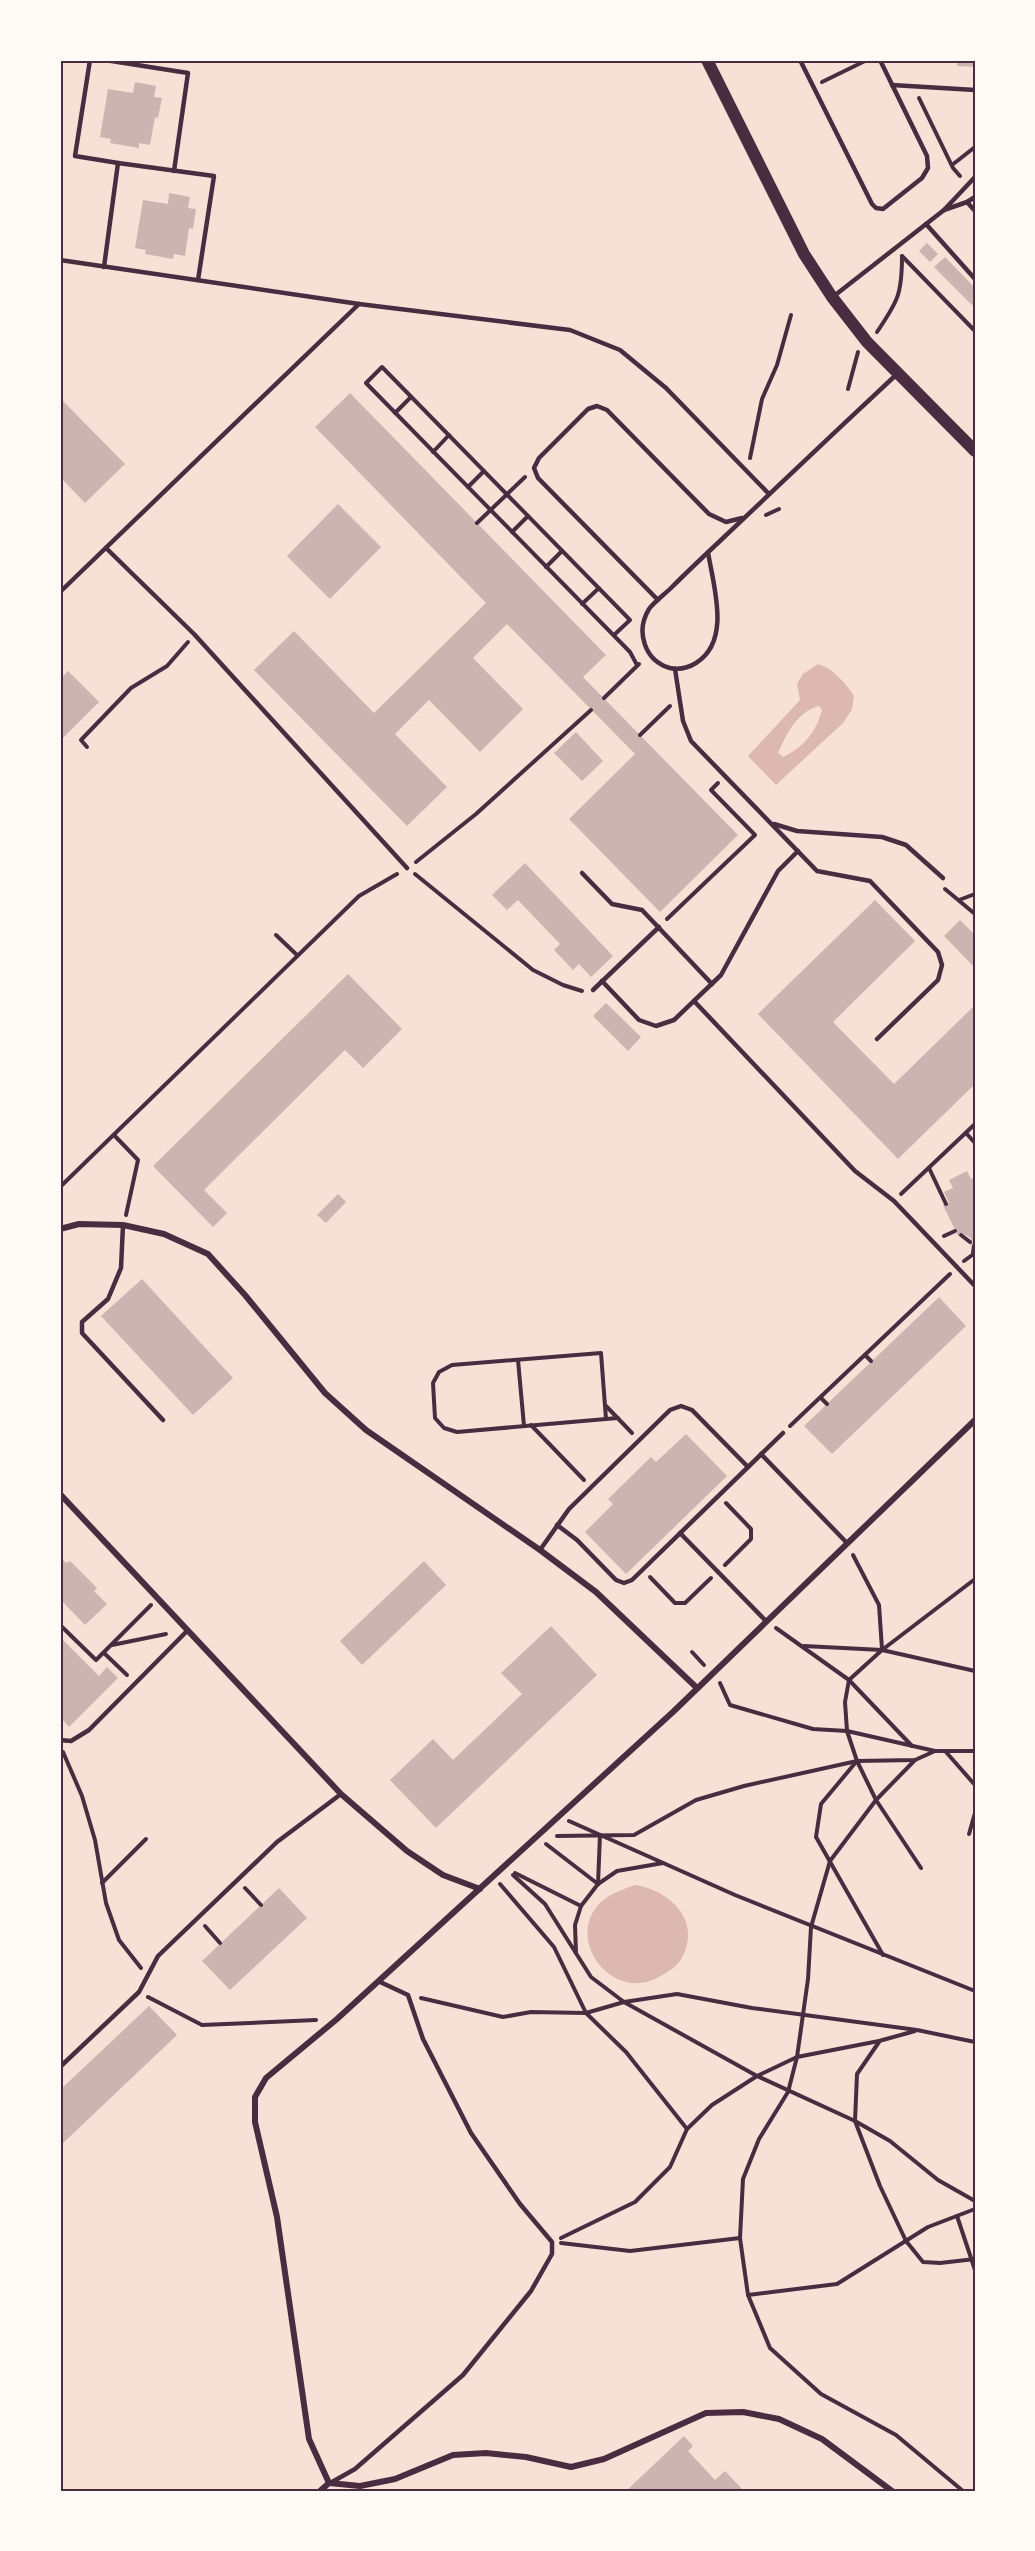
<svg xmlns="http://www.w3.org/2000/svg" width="1035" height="2551" font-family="Spectral,serif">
	<rect width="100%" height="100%" fill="#f7e1d7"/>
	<g fill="#dcb8b0" fill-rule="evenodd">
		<path d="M 818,664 C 833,668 845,683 854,696 L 852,709 L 844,722 L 776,785 L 748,756 L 800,700 L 797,684 L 803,674 ZM 819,706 L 822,710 C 816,732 804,747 783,757 L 778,753 C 787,733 797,712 819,706 Z"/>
		<path d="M 636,1885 C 670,1891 701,1920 683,1956 C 678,1966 668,1972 659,1977 C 613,2003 565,1941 599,1904 C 608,1894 623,1889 636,1885 Z"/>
	</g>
	<g fill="#ccb4b1">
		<path d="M 957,60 L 975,60 L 975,67 L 957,66 Z"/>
		<path d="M 135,82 L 156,86 L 154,97 L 162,98 L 158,118 L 155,117 L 150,145 L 139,143 L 139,148 L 110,143 L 111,139 L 100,137 L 108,89 L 133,93 Z"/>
		<path d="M 169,193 L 190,197 L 188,208 L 196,209 L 193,229 L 189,228 L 185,256 L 174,254 L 173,259 L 145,254 L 146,250 L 135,248 L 143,200 L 168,204 Z"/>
		<path d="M 927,243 L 938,254 L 930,262 L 919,251 Z"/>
		<path d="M 945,257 L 975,288 L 975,308 L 934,267 Z"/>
		<path d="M 350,393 L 606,655 L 583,677 L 738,835 L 660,912 L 569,819 L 635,754 L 507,624 L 473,658 L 523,709 L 480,752 L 429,700 L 395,734 L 447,787 L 407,826 L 254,670 L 294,631 L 374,713 L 486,603 L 315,427 Z"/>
		<path d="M 60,398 L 125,464 L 85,503 L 60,477 Z"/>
		<path d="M 338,504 L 381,547 L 330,599 L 287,556 Z"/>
		<path d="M 68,671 L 99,702 L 60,741 L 60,679 Z"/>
		<path d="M 576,732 L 603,761 L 582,781 L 554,753 Z"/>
		<path d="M 525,863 L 613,956 L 591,977 L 579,964 L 573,970 L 554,950 L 560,944 L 518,900 L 507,910 L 492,895 Z"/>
		<path d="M 875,900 L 915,941 L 833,1022 L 894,1084 L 975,1005 L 975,1084 L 898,1159 L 758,1014 Z"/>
		<path d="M 960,920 L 975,935 L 975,968 L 944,936 Z"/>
		<path d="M 348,974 L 402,1029 L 363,1068 L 345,1050 L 204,1190 L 227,1213 L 213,1227 L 153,1166 Z"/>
		<path d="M 606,1003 L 641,1037 L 628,1051 L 593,1016 Z"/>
		<path d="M 967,1171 L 971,1179 L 975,1177 L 975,1246 L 970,1245 L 971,1238 L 964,1234 L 958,1236 L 943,1205 L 949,1203 L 944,1192 L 953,1188 L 949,1180 Z"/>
		<path d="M 338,1194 L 346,1202 L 326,1223 L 317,1215 Z"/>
		<path d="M 142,1279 L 233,1378 L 193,1415 L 101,1316 Z"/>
		<path d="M 939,1297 L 966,1326 L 832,1454 L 804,1426 Z"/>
		<path d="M 686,1434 L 727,1476 L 626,1574 L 585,1532 L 613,1504 L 608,1499 L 651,1457 L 656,1462 Z"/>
		<path d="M 60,1557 L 66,1563 L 70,1561 L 97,1588 L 94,1591 L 107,1604 L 85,1625 L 60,1599 Z"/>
		<path d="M 424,1561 L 446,1585 L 362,1665 L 340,1641 Z"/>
		<path d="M 551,1626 L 597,1675 L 436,1828 L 390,1780 L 433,1739 L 453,1760 L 522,1694 L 501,1673 Z"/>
		<path d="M 60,1637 L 99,1676 L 107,1667 L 118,1678 L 69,1727 L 60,1717 Z"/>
		<path d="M 279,1888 L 307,1918 L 230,1990 L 202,1961 Z"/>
		<path d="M 149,2006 L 177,2035 L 60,2146 L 60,2090 Z"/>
		<path d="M 684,2436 L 693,2446 L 688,2451 L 715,2480 L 725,2471 L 744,2491 L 626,2491 Z"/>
	</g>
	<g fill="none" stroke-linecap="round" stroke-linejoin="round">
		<g stroke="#4a2c40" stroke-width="4">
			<path d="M 822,82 L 867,60"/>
			<path d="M 919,98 L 953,168 L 960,176"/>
			<path d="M 952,165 L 975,147"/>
			<path d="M 902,256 L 975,331"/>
			<path d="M 877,332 C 898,301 902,294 902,256"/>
			<path d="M 848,389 L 858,352"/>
			<path d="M 395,413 L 411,397"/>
			<path d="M 433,452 L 449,435"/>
			<path d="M 750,458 L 762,399 L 777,365 L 791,315"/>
			<path d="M 468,487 L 484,471"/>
			<path d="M 766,515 L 779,509"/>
			<path d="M 477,523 L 525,477"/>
			<path d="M 512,532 L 528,516"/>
			<path d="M 546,567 L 562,551"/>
			<path d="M 582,604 L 599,588"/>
			<path d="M 614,635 L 630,620 L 382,367 L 366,383 L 630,652 L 637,665"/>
			<path d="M 604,698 L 639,664"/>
			<path d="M 640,735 L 670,706"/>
			<path d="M 87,747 L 81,740 L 131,688 L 167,666 L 188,642"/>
			<path d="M 416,862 L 476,814 L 591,710"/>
			<path d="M 415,874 L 533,970 L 563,985 L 582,991"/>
			<path d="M 945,889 L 975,914"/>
			<path d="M 959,900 L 975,894"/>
			<path d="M 667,919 L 755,835 L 711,790 L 718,783"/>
			<path d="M 276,935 L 297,955"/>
			<path d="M 966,1133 L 975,1143"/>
			<path d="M 114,1135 L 138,1160 L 126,1215"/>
			<path d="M 929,1168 L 946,1204"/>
			<path d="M 60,1187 L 359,896 L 397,874"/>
			<path d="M 901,1194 L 975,1124"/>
			<path d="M 961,1235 L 970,1242"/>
			<path d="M 944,1236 L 955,1231"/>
			<path d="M 973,1253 L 974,1246"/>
			<path d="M 964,1261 L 975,1253"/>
			<path d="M 865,1355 L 871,1361"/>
			<path d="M 518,1360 L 524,1426"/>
			<path d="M 821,1398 L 827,1404"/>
			<path d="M 606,1406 L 632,1433"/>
			<path d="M 606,1419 L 601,1353 L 452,1365 L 439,1372 L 433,1383 L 435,1418 L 444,1428 L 457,1432 L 606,1419 L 618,1418"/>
			<path d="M 531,1425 L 584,1480"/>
			<path d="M 790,1426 L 950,1274"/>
			<path d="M 853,1555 L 879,1605 L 882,1649"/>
			<path d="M 725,1565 L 751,1539 L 751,1529 L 726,1503"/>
			<path d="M 650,1577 L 675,1603 L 685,1603 L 711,1578"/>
			<path d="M 60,1625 L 96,1660 L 151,1605"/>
			<path d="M 776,1628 L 849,1680 L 912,1746"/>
			<path d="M 112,1645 L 166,1634"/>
			<path d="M 804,1646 L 882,1650 L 975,1671"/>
			<path d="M 692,1652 L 704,1665"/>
			<path d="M 104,1653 L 127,1675"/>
			<path d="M 720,1683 L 730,1705 L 813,1729 L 847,1731 L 935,1751"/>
			<path d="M 63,1752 L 82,1796 L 95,1840 L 106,1903 L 119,1940 L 141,1968"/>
			<path d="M 946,1752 L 975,1785"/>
			<path d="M 915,1760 L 876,1800 L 830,1861 L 811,1927 L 808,1979 L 797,2057 L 788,2092 L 759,2139 L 743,2179 L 740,2238 L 748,2295 L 770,2348 L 821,2394 L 896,2435 L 963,2491"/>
			<path d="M 856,1762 L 821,1804 L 816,1837 L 883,1955"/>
			<path d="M 569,1821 L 735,1895 L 975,1991"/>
			<path d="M 969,1834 L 975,1813"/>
			<path d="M 557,1836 L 634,1835 L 696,1800 L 744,1786 L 857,1761 L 915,1760 L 935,1751 L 975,1751"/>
			<path d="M 546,1844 L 598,1884"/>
			<path d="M 921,1868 L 876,1800 L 857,1761 L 847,1731 L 845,1702 L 849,1680 L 882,1650 L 975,1579"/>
			<path d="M 515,1873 L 581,1906"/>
			<path d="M 513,1875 L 545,1904 L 591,1977 L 624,2002 L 757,2076 L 855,2121 L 890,2141 L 938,2180 L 975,2201"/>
			<path d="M 102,1883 L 146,1839"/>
			<path d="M 500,1884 L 554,1947 L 586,2013 L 626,2052 L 687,2129"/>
			<path d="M 598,1884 L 600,1835"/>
			<path d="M 245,1888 L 261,1905"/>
			<path d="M 205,1926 L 220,1943"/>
			<path d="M 576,1953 L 575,1925 L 581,1906 L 598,1884 L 617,1871 L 663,1863"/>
			<path d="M 148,1997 L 202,2025 L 316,2020"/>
			<path d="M 421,1998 L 503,2017 L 531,2012 L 586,2013 L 624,2002 L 677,1994 L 752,2008 L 917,2030 L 975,2042"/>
			<path d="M 879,2042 L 857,2074 L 855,2121 L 880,2186 L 906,2241 L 923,2262 L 940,2263 L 975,2259"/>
			<path d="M 957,2216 L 975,2270"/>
			<path d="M 561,2238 L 635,2202 L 670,2167 L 687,2129 L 712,2105 L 757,2076 L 797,2057 L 879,2041 L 915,2031"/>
			<path d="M 561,2243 L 630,2251 L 740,2238"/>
			<path d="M 748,2295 L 837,2284 L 928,2227 L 975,2209"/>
		</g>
		<g stroke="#4a2c40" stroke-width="4.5">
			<path d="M 90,60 L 75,156 L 118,163"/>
			<path d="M 105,60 L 188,73 L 174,171"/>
			<path d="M 800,60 L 872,204 L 876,208 L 883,209 L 922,178 L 928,168 L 927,156 L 880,60"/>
			<path d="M 892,85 L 975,90"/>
			<path d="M 967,202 L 975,211"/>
			<path d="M 944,210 L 975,177"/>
			<path d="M 926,224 L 975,279"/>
			<path d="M 60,260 L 359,304 L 570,330 L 620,350 L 666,388 L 769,494"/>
			<path d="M 104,267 L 118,163 L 214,176 L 198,280"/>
			<path d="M 834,296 L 944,210 L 967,202 L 975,197"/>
			<path d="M 106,548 L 194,634 L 407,868"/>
			<path d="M 708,552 C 713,585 732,641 696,663 C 688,668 679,670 670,668 C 645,661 635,632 649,609 C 655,601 665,594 672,587 C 688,571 705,555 721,540 C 780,484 838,429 897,374"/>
			<path d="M 60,592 L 359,304"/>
			<path d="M 658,600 L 538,478 L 534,468 L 539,458 L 588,409 L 597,406 L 607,410 L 709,514 L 726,522 L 742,518"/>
			<path d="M 675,669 L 683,721 L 691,741 L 817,871 L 870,881 L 938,952 L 942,965 L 938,980 L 877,1039"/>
			<path d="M 774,824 L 797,831 L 882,837 L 906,845 L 943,878"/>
			<path d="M 582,873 L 612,904 L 642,910 L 712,984"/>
			<path d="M 602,981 L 639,1020 L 656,1026 L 674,1020 L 721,975 L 778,871 L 798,851"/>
			<path d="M 593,990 L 659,927"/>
			<path d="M 694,1001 L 855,1171 L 894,1201 L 975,1286"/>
			<path d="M 123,1225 L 121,1268 L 108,1299 L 82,1322 L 82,1333 L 163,1420"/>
			<path d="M 761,1454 L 847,1543"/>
			<path d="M 557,1525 L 577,1540 L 616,1580 L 624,1583 L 632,1580 L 783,1433"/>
			<path d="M 680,1533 L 766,1621"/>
			<path d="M 540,1550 L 569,1509 L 670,1410 L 681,1406 L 692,1410 L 748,1467"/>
			<path d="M 60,1740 L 71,1741 L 89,1730 L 188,1630"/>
			<path d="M 60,2067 L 139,1992 L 158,1956 L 277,1842 L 341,1794"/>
			<path d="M 332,2482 L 355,2469 L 463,2375 L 531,2291 L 552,2254 L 552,2242 L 520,2204 L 471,2133 L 423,2039 L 408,1995 L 378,1981"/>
		</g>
		<g stroke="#4a2c40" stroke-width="6">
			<path d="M 60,1229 L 79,1224 L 123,1225 L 164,1234 L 208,1254 L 245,1295 L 325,1393 L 366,1430 L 540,1550 L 596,1592 L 697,1688"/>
			<path d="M 60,1494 L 341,1794 L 407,1851 L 443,1875 L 480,1889"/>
			<path d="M 329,2483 L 309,2439 L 277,2217 L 255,2122 L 255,2097 L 266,2078 L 337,2019 L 674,1711 L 975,1420"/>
			<path d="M 320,2491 L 329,2483 L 360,2486 L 395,2479 L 453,2455 L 486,2453 L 526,2457 L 571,2467 L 604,2459 L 706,2413 L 743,2412 L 779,2419 L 822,2439 L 892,2491"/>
		</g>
		<path stroke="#4a2c40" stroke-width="12" d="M 707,60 L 804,254 L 832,297 L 867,342 L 975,451"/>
	</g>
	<rect width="1035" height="2551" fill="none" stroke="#fffaf5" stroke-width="123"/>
	<rect x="62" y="62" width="912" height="2428" fill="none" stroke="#4a2c40" stroke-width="2"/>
</svg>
